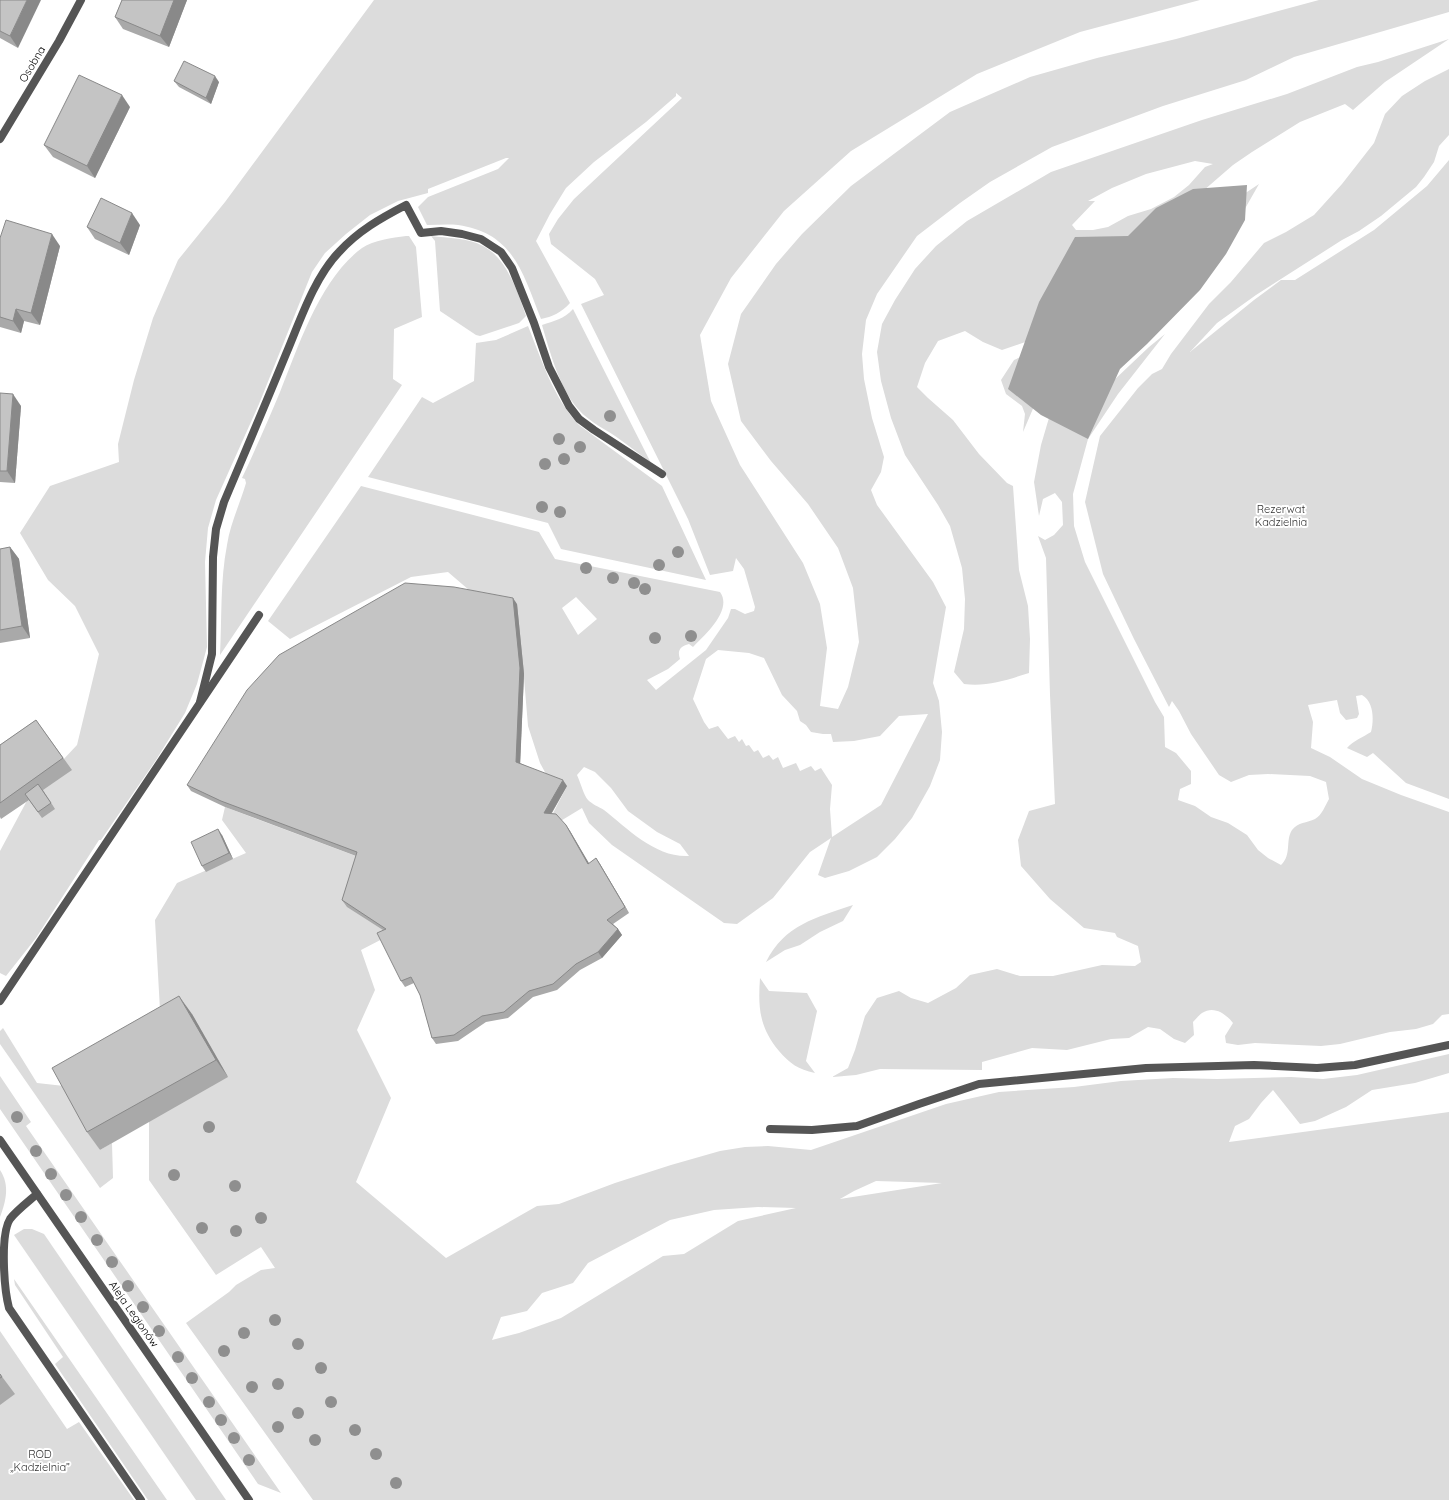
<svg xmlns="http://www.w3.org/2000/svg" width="1449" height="1500" font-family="Quicksand,sans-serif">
	<rect width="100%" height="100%" fill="#fff"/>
	<g fill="#dcdcdc" fill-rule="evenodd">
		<path d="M 374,0 L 1200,0 L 1080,32 L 977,74 L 851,151 L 784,211 L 731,278 L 700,335 L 711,401 L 740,465 L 803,563 L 820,604 L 827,648 L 820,706 L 838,709 L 848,687 L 859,642 L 853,588 L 838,548 L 808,504 L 771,461 L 741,421 L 728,364 L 741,314 L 776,264 L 802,234 L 851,186 L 950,112 L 1030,77 L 1097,58 L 1176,39 L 1319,0 L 1449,0 L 1449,12 L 1294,57 L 1246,80 L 1163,106 L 1052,147 L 990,182 L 960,203 L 917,236 L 877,294 L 866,320 L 862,354 L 864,379 L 872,418 L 884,457 L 881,472 L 871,490 L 877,505 L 933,582 L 946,607 L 933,683 L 939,701 L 942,732 L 940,760 L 930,786 L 912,818 L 895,839 L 877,857 L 849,871 L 825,878 L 818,875 L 831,838 L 810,852 L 773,898 L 737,924 L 724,923 L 612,845 L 589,823 L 582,808 L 554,825 L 549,821 L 567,786 L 546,774 L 540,763 L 528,726 L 524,678 L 483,602 L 448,572 L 411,577 L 290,639 L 268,621 L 361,486 L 539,532 L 555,559 L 720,592 C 733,610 705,635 693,647 L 689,644 C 680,646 677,651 680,659 L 668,669 L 647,680 L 656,690 L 706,650 L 728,618 L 731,609 L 735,609 L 745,614 L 754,611 L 755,607 L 744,569 L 736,558 L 733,571 L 710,575 L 688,519 L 581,304 L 604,295 L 595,279 L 551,244 L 549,234 L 558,219 L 574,199 L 682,98 L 676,93 L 676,96 L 646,122 L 594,162 L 566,188 L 550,214 L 536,241 L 570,303 C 562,312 552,317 541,319 C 523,274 514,233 458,225 C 448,224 437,225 427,225 L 418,207 L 428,197 L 498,169 L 509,158 L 506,158 L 428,189 L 428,193 L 398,201 L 370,215 L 346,234 L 325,253 L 312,272 L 259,404 L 216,500 L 208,528 L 205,562 L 207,647 L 197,684 L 185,713 L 156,760 L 101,840 L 99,840 L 36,938 L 6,976 L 0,973 L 0,851 L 30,795 L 77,745 L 99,654 L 75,606 L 48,580 L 20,533 L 50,486 L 119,462 L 118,444 L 134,380 L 153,318 L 178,260 L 225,202 ZM 576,597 L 597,619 L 578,635 L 562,608 ZM 718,650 L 749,653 L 764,658 L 782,695 L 797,711 L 800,721 L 806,725 L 811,732 L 823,734 L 831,734 L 833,742 L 854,741 L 880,736 L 899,716 L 928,714 L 881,805 L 832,837 L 830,809 L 832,785 L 821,768 L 815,771 L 811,766 L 800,771 L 796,763 L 783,768 L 778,757 L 773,760 L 769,755 L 763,758 L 758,750 L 754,752 L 749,745 L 746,746 L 742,739 L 739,742 L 735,736 L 728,739 L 718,726 L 709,729 L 704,722 L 693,699 L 706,659 ZM 584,767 L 595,772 L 611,788 L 628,811 L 657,832 L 680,844 L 689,856 C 656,858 628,829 604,810 C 599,807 592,804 588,800 C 584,796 580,781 577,775 Z"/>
		<path d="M 1449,39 L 1385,82 L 1353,110 L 1345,104 L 1300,122 L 1252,152 L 1233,165 L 1031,340 L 1002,350 L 983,342 L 965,331 L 938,341 L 925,363 L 917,387 L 928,398 L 953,420 L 979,454 L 1007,483 L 1013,486 L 1019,570 L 1028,606 L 1030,639 L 1029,673 C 1007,680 987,687 964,684 L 954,672 L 964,629 L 965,599 L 962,568 L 950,526 L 938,505 L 905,455 L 891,418 L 881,381 L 877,352 L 882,324 L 895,300 L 915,269 L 936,246 L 967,221 L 1051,172 L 1202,120 L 1287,94 L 1357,67 L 1378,62 ZM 1195,161 L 1213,164 L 1205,167 L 1189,185 L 1174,197 L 1151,209 L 1128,216 L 1108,227 L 1093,230 L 1076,230 L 1072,225 L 1095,201 L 1088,201 L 1112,188 L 1146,174 Z"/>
		<path d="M 1449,69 L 1449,135 L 1439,146 L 1434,162 L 1424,177 L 1416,187 L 1381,216 L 1359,231 L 1342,240 L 1256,295 L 1217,323 L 1190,352 L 1254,300 L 1281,280 L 1295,280 L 1374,230 L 1427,186 L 1449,160 L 1449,799 L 1406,783 L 1373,753 L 1367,757 L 1347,748 C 1353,741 1363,737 1371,732 C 1374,720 1374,702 1362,695 L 1356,696 L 1359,714 L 1357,718 L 1346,720 L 1340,713 L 1337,700 L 1308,705 L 1313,722 L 1311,748 L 1330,757 L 1362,779 L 1401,795 L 1449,812 L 1449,1014 L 1442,1015 L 1433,1024 L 1416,1029 L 1390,1032 L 1340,1044 L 1321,1046 L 1255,1043 L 1238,1045 L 1226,1043 L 1225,1036 L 1233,1023 C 1226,1014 1214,1005 1202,1013 C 1199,1015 1196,1019 1193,1022 L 1194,1035 L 1185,1043 L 1174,1039 L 1160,1029 L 1148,1027 L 1129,1038 L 1111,1039 L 1067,1050 L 1032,1048 L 982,1062 L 982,1070 L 880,1069 L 856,1075 L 832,1077 L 848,1068 L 855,1050 L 865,1016 L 877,998 L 899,991 L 911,998 L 928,1003 L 956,988 L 970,975 L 997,969 L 1020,976 L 1053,976 L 1102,965 L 1135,966 L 1141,962 L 1138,946 L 1117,937 L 1115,933 L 1084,928 L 1050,899 L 1021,866 L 1018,840 L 1029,811 L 1055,804 L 1050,695 L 1046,558 L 1038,536 L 1045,540 L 1054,535 L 1063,525 L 1062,502 L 1055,493 L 1043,499 L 1039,516 L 1034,482 L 1041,445 L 1051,411 L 1238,198 L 1259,184 L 1234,228 L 1133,345 L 1112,382 L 1149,347 L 1165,334 L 1118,394 L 1088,439 L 1073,494 L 1074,526 L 1085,562 L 1155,702 L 1164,717 L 1165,747 L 1176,753 L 1191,771 L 1191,784 L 1180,789 L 1178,800 L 1195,806 L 1211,817 L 1228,823 L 1247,835 L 1258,850 L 1268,858 L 1281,865 C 1292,854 1285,841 1292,830 C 1298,822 1307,823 1315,819 C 1322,815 1325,806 1329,799 L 1326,782 L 1310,776 L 1268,774 L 1249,775 L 1231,782 L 1219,775 L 1191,734 L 1179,711 L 1172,701 L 1169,707 L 1134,639 L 1103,574 L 1085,502 L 1100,436 L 1138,388 L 1152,374 L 1162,369 L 1171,354 L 1209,304 L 1231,282 L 1264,243 L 1286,232 L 1314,215 L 1342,184 L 1374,143 L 1385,114 L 1402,96 L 1425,81 Z"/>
		<path d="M 406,236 L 409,236 L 416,247 L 422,317 L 394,329 L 393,379 L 402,385 L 220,655 C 222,618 220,581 227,545 C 230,524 240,504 246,483 L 245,479 L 242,478 C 255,450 268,421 280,392 C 299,345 320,279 362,248 C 374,240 392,238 406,236 Z"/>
		<path d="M 431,236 C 448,238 468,238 483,246 C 507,258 518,293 526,316 L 519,323 L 480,336 L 476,335 L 440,311 L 435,241 Z"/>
		<path d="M 573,309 L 651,463 C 642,456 632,448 622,441 C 608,430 590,423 578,409 C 559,387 550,352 542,325 C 554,321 564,319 573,309 Z"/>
		<path d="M 528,326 C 542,361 553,397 579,425 L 662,486 L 706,580 L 561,549 L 548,523 L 368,477 L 422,397 L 433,403 L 474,381 L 476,343 L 496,340 Z"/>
		<path d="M 1038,349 L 1047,376 L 1023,432 L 1025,414 L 1022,406 L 1006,394 L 1001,380 L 1014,360 Z"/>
		<path d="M 225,807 L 361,858 L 390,935 L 361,950 L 375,990 L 357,1030 L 391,1098 L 356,1182 L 446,1258 L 537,1206 L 559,1204 L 615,1183 L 671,1165 L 720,1151 L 745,1147 L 768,1146 L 811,1150 L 946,1104 L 999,1092 L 1074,1087 L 1121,1081 L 1173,1078 L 1217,1079 L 1291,1077 L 1323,1079 L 1357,1075 L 1449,1054 L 1449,1073 L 1415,1083 L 1372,1090 L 1346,1107 L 1315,1121 L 1300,1124 L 1273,1090 L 1261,1103 L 1249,1119 L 1235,1126 L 1229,1142 L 1449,1112 L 1449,1500 L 313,1500 L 186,1323 L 229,1292 L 236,1285 L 261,1270 L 275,1268 L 261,1247 L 216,1275 L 149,1180 L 149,1122 L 160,1010 L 155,920 L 177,883 L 246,853 L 222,820 ZM 876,1181 L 942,1183 L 840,1199 L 854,1191 ZM 758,1207 L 796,1208 L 738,1221 L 684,1254 L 663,1256 L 561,1318 L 519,1333 L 492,1340 L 501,1317 L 527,1311 L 542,1293 L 573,1283 L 588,1263 L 670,1220 L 714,1210 Z"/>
		<path d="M 853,905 L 843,921 L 820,932 L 800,945 L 785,950 L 766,962 C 785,924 816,918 853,905 Z"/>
		<path d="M 760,978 L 769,991 L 807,993 L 817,1011 L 806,1061 L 815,1073 C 798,1069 790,1064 779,1051 C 759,1027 758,1007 760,978 Z"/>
		<path d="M 3,1028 L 37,1083 L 64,1086 L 100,1150 L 112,1143 L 113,1178 L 100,1188 L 0,1044 L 0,1031 Z"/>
		<path d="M 0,1076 L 31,1122 L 26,1126 L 281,1493 L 258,1484 L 0,1109 Z"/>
		<path d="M 0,1170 C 10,1185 6,1201 0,1217 Z"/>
		<path d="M 24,1229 L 32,1229 L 44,1234 L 226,1500 L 196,1500 L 14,1235 Z"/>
		<path d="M 14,1279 L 167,1500 L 148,1500 L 55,1364 L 63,1357 L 15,1285 Z"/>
		<path d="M 0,1331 L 67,1429 L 79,1422 L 134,1500 L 0,1500 Z"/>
	</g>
	<path fill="#a3a3a3" d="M 1247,185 L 1245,220 L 1226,254 L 1200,290 L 1147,344 L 1120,369 L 1088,439 L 1041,415 L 1008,389 L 1039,302 L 1075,237 L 1128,236 L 1156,208 L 1193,189 Z"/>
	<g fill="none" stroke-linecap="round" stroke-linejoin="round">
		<g stroke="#555" stroke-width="8">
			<path d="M 770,1129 L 812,1130 L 857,1126 L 919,1104 L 979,1084 L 1146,1068 L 1254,1065 L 1317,1068 L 1355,1065 L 1449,1045"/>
			<path d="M 37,1194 C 29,1201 16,1211 10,1219 C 0,1235 4,1289 9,1308 L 141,1500"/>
		</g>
		<g stroke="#555" stroke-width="8">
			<path d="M 200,702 L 212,654 L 213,557 L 216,529 L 224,502 C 245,452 266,403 286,354 C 300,321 314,278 339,252 C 358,231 381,218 406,205 L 421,233 L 441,231 L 462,234 L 481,239 L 501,252 L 512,268 L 534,323 L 549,367 L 569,406 L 579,419 L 594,430 L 662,474"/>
			<path d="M 0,1001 L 259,615"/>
		</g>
		<path stroke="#555" stroke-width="8" d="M 0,139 L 59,41 L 81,0"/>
		<path stroke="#555" stroke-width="8" d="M 0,1140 L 249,1500"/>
	</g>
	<g fill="#8f8f8f">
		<circle cx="610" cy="416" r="6"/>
		<circle cx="559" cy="439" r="6"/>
		<circle cx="580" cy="447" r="6"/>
		<circle cx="564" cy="459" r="6"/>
		<circle cx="545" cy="464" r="6"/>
		<circle cx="542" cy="507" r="6"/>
		<circle cx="560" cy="512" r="6"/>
		<circle cx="678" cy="552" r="6"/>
		<circle cx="659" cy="565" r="6"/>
		<circle cx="586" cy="568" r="6"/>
		<circle cx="613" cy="578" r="6"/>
		<circle cx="634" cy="583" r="6"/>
		<circle cx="645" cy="589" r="6"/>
		<circle cx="691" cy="636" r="6"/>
		<circle cx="655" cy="638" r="6"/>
		<circle cx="17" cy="1117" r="6"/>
		<circle cx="209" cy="1127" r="6"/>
		<circle cx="36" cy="1151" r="6"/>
		<circle cx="51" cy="1174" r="6"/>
		<circle cx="174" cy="1175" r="6"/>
		<circle cx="235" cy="1186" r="6"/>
		<circle cx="66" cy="1195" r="6"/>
		<circle cx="81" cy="1217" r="6"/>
		<circle cx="261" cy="1218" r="6"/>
		<circle cx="202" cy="1228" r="6"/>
		<circle cx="236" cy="1231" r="6"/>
		<circle cx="97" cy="1240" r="6"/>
		<circle cx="112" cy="1262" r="6"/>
		<circle cx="128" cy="1286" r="6"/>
		<circle cx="143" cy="1307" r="6"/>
		<circle cx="275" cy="1320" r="6"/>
		<circle cx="159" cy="1331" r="6"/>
		<circle cx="244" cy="1333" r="6"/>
		<circle cx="298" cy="1344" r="6"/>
		<circle cx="224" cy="1351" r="6"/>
		<circle cx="178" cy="1357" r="6"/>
		<circle cx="321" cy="1368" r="6"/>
		<circle cx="192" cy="1378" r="6"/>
		<circle cx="278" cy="1384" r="6"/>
		<circle cx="252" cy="1387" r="6"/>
		<circle cx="209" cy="1402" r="6"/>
		<circle cx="331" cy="1402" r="6"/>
		<circle cx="298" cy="1413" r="6"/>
		<circle cx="221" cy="1420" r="6"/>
		<circle cx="278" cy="1427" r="6"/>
		<circle cx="355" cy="1430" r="6"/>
		<circle cx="234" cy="1438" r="6"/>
		<circle cx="315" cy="1440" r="6"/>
		<circle cx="376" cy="1454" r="6"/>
		<circle cx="249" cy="1460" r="6"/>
		<circle cx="396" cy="1483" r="6"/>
	</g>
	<g fill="#a9a9a9">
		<path d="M 0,0 L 18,48 L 0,38 Z"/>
		<path d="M 122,0 L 187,0 L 169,47 L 123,29 L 115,17 Z"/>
		<path d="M 174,81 L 219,82 L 211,104 L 179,87 Z"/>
		<path d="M 130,107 L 95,178 L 53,157 L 44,145 Z"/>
		<path d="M 140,225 L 129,255 L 95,239 L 87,227 Z"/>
		<path d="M 0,238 L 60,246 L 40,325 L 24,321 L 21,333 L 0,327 Z"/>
		<path d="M 0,393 L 21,406 L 15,483 L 0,482 Z"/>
		<path d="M 10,547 L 19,559 L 30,638 L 0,643 L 0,549 Z"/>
		<path d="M 517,604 L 524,674 L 520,763 L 567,786 L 552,813 L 566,825 L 570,831 L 589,864 L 596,858 L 600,864 L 629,913 L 613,924 L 618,929 L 622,935 L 602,958 L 580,970 L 557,990 L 533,997 L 508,1018 L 486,1022 L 458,1041 L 436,1044 L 432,1038 L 420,995 L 414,983 L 405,987 L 401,981 L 383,930 L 347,907 L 342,900 L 356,856 L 225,807 L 191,791 L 187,785 Z"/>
		<path d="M 36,720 L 72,770 L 43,790 L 55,809 L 42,818 L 29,800 L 1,819 L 0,817 L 0,745 Z"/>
		<path d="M 222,835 L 233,859 L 206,872 L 202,866 Z"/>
		<path d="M 192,1014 L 228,1077 L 100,1150 L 87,1132 Z"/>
		<path d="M 0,1374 L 15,1394 L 0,1405 Z"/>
	</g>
	<g fill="#898989">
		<path d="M 27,0 L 41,0 L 18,48 L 10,36 Z"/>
		<path d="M 174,0 L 187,0 L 169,47 L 160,36 Z"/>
		<path d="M 215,76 L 219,82 L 211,104 L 206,98 Z"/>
		<path d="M 122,95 L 130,107 L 95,178 L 87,166 Z"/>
		<path d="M 132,213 L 140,225 L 129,255 L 120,243 Z"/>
		<path d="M 52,234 L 60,246 L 40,325 L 31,313 Z"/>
		<path d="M 16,309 L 24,321 L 21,333 L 13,321 Z"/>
		<path d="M 13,394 L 21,406 L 15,483 L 7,471 Z"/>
		<path d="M 10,547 L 19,559 L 30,638 L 22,626 Z"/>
		<path d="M 513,598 L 517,604 L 524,674 L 520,768 L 516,762 Z"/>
		<path d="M 563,780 L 567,786 L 548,819 L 544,813 Z"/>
		<path d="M 566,825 L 570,831 L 593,870 L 588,864 Z"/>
		<path d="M 218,829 L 222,835 L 233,859 L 229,853 Z"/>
		<path d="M 596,858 L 600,864 L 629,913 L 625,907 Z"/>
		<path d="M 618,929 L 622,935 L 602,958 L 598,952 Z"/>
		<path d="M 179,996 L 192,1014 L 228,1077 L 216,1060 Z"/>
	</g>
	<g fill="#c4c4c4" stroke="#898989">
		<path d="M 0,0 L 27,0 L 10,36 L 0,31 Z"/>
		<path d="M 122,0 L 174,0 L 160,36 L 115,17 Z"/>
		<path d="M 184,61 L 215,76 L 206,98 L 174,81 Z"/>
		<path d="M 79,75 L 122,95 L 87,166 L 44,145 Z"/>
		<path d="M 101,198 L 132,213 L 120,243 L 87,227 Z"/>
		<path d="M 6,220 L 52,234 L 31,313 L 16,309 L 13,321 L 0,317 L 0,238 Z"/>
		<path d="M 0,393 L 13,394 L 7,471 L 0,471 Z"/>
		<path d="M 10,547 L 22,626 L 0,630 L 0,549 Z"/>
		<path d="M 405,583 L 454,587 L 513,598 L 520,668 L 516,762 L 563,780 L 544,813 L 556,814 L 566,825 L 588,864 L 596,858 L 625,907 L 607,920 L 618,929 L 598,952 L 576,964 L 553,984 L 529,991 L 504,1012 L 482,1016 L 454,1035 L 432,1038 L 420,995 L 411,977 L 401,981 L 377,933 L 386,929 L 342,900 L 357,852 L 221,801 L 187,785 L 247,690 L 279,655 Z"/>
		<path d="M 36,720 L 63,758 L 0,803 L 0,745 Z"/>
		<path d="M 38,784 L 51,803 L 38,812 L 25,794 Z"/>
		<path d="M 218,829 L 229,853 L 202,866 L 191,842 Z"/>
		<path d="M 179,996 L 216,1060 L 87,1132 L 52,1068 Z"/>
		<path d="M 0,1374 L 2,1377 L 0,1378 Z"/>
	</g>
	<g text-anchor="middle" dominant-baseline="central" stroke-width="4" stroke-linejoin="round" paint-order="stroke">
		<g font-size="11" fill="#000" stroke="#fff">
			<text transform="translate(32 64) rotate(-59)">Osobna</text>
			<text transform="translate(134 1314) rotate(55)">Aleja Legionów</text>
		</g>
		<g font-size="11" fill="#333" stroke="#fff">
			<text x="1281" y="509">Rezerwat<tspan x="1281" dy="13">Kadzielnia</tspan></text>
			<text x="40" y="1454">ROD<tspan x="40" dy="13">„Kadzielnia”</tspan></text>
		</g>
	</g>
</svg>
